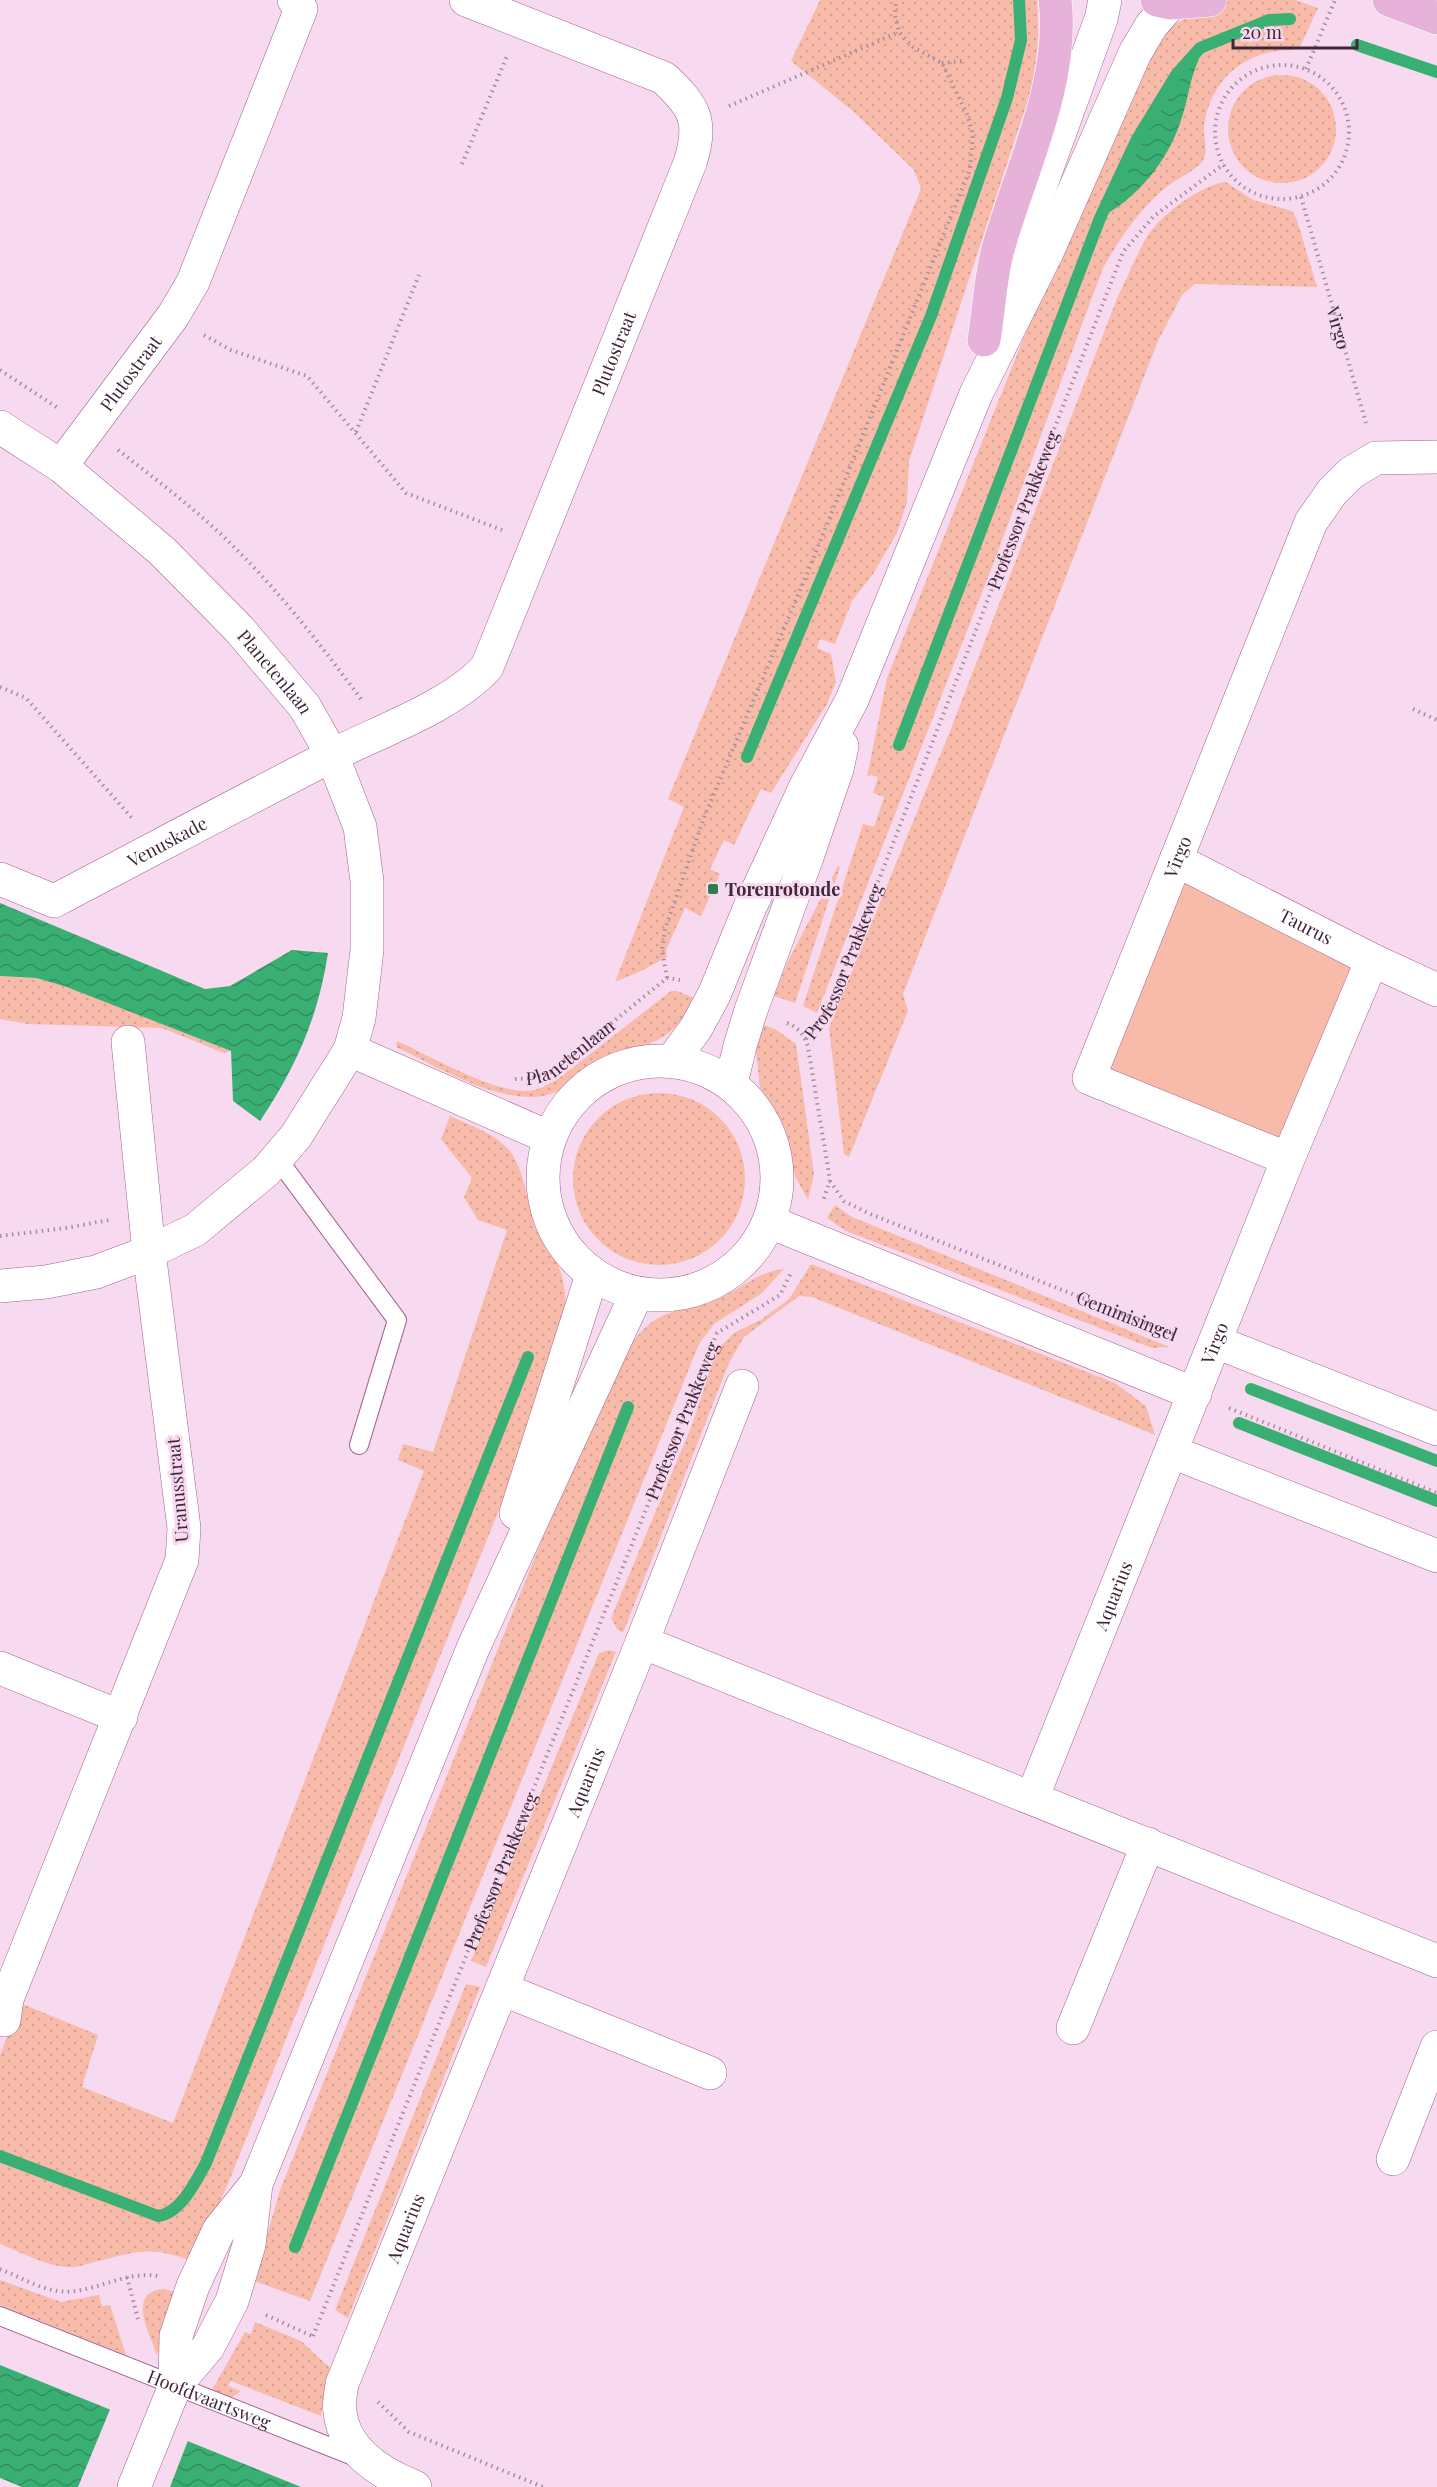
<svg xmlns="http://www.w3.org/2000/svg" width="1437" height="2487" font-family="'Playfair Display',serif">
	<defs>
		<pattern id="grass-dots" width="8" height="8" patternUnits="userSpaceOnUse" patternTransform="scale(1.5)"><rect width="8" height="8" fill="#f8bba9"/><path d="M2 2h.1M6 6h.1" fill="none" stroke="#d6a192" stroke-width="1.8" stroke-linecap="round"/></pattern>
		<pattern id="water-waves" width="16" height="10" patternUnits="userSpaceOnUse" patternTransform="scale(1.5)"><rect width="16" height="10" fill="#3aaf73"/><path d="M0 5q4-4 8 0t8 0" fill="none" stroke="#328e5f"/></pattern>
	</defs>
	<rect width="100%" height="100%" fill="#f7daef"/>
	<g fill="url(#grass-dots)">
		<path d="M 820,0 L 1037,0 C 1040,36 1037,62 1029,97 L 909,461 L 907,502 L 897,533 L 873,574 L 852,601 L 835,644 L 820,639 L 817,648 L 831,654 L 836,682 L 827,704 L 771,793 L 761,789 L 734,845 L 724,840 L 710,869 L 720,874 L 701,916 L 685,908 L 666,950 L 667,957 L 639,972 L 615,982 L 684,807 L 668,799 L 921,189 L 914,170 L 854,112 L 791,61 Z"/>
		<path d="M 1227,0 L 1295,0 L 1318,8 L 1300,47 C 1293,51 1286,50 1278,51 C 1266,52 1250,58 1240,65 C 1219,79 1207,102 1204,127 C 1203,141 1211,154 1199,165 C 1189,174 1175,180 1164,189 C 1138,211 1120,238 1103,268 L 994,562 L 817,1013 L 803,1006 L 863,824 L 874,827 L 884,797 L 873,793 L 878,777 L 871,775 L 867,777 L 887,678 L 1029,325 L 1142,61 L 1170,28 L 1192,14 Z"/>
		<circle cx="1282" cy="129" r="54"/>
		<path d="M 1226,182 L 1253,200 L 1292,211 L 1297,220 L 1317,287 L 1195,284 L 1182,295 L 1158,341 L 903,994 L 908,1011 L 849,1157 L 844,1154 L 829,1028 L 950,731 L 1118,296 C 1128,277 1136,255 1147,237 C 1159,216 1202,184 1226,182 Z"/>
		<path d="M 838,866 L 840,867 L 795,1003 L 774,996 L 787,963 Z"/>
		<path d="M 0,976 L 36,978 L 64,986 L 231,1051 L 224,1053 L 162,1028 L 28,1024 L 0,1019 Z"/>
		<path d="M 671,991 L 677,991 L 694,998 C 673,1042 654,1041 613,1057 C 594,1065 580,1079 563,1089 C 515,1116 439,1067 396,1047 L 397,1041 C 430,1056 489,1090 523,1091 C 536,1092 547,1085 558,1079 Z"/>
		<path d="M 764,1025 L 775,1029 L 796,1044 L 814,1174 L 808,1200 L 795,1176 L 782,1127 L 760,1088 L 756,1051 Z"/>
		<circle cx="659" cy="1179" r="86"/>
		<path d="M 450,1116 C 471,1126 498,1134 512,1154 C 525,1175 527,1201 534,1224 C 539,1239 550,1249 557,1263 C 565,1279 566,1300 566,1317 L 507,1490 L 227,2186 L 192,2261 C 154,2247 141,2250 102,2260 C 90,2263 78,2268 66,2267 C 43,2265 21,2252 0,2244 L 0,2055 L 20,2003 L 98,2035 L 82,2087 L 173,2123 L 424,1471 L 398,1460 L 403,1444 L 433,1452 L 507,1230 L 478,1220 L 464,1197 L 472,1178 L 441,1139 Z"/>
		<path d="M 835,1205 L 852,1217 L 1169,1347 L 1152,1348 L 846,1231 L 827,1218 Z"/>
		<path d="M 811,1264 L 1115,1383 L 1146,1406 L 1155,1435 L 812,1297 L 799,1296 L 744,1337 L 729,1363 L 623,1633 L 617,1629 L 611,1618 L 692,1425 L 713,1361 L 721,1346 L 734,1333 L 762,1319 L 789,1299 Z"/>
		<path d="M 784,1269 L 762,1293 L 714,1324 L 699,1344 L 310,2301 L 254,2281 L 280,2190 L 589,1423 C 606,1390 627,1334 660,1317 C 679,1307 702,1306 722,1297 C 743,1287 760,1271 784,1269 Z"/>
		<path d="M 609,1650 L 616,1652 L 486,1967 L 471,1961 L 599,1653 Z"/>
		<path d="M 466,1984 L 480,1987 L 348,2318 L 335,2310 Z"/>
		<path d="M 0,2280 L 61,2302 L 99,2295 L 102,2306 L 110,2305 L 126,2355 L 0,2305 Z"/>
		<path d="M 163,2289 L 181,2293 L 157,2355 C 150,2333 126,2293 163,2289 Z"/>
		<path d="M 255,2322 L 301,2341 L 330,2368 L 324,2392 L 321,2416 L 231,2381 L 228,2386 L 241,2391 L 231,2398 L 212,2390 L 245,2332 L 251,2334 Z"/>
	</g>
	<path fill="#f8bba9" d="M 1185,872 L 1366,951 L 1284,1161 L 1093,1080 Z"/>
	<g fill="url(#water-waves)">
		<path d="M 1194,54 L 1199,59 C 1189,80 1188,102 1180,123 C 1167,162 1137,198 1100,218 C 1127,161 1151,102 1194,54 Z"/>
		<path d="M 0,903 L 205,989 L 230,986 L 292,950 L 328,953 C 318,1018 296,1067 260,1121 L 233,1101 L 231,1051 L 64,986 L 36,978 L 0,976 Z"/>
		<path d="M 0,2365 L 301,2487 L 22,2487 L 0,2478 Z"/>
	</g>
	<path fill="#f7daef" d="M 111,2407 L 189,2438 L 170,2487 L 78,2487 Z"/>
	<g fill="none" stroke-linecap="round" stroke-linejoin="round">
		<g stroke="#3aaf73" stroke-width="12">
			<path d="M 1357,45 L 1437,72"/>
			<path d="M 899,745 L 1100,218 L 1137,139 L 1176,75 L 1200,48 L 1269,20 L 1290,19"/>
			<path d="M 747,757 L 931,316 L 1007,98 L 1021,40 L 1019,0"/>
			<path d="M 1251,1389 L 1437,1461"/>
			<path d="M 1239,1423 L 1437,1501"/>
			<path d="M 0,2156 L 158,2216 C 181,2213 196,2181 206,2163 L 528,1357"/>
			<path d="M 295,2247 L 628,1407"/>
		</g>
		<g stroke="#a26393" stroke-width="20">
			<g id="service">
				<path d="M 277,1158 L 397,1320 L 359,1445"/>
				<path id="s6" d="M 0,2316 L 358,2458"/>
			</g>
		</g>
		<g stroke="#a26393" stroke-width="34">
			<g id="minor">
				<path id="s7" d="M 0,427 L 61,466 L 162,551 L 239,629 L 305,707 L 332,755 L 360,827 L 367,881 L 367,950 L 359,1018 L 350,1050 L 296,1136 L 266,1171 L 195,1230 L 149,1252 L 96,1272 L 46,1282 L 0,1286"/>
				<path id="s8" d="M 61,466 L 173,316 L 193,282 L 301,9 L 294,0"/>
				<path id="s9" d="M 1176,860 L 1372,960 L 1437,990"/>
				<path id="s10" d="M 0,879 L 54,901 C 146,853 237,804 329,757 C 377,732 451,707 487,667 L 690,163 C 703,121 695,107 664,78 L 466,0"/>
				<path d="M 350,1050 L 548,1137"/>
				<path id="s11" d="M 1288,1159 L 1089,1078 L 1311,522 L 1332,492 L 1351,473 L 1376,458 L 1437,457"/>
				<path d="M 770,1222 L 1195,1394"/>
				<path d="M 1216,1342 L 1437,1429"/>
				<path d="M 1172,1452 L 1437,1556"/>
				<path d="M 642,1642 L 1437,1961"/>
				<path d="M 0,1668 L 121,1717"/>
				<path id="s12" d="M 1032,1798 L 1288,1159 L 1372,960"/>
				<path d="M 502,1989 L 710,2073"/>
				<path d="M 4,2020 L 7,1999 L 182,1560 L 184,1528 L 149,1252 L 128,1042"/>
				<path d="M 1073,2028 L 1148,1844"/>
				<path d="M 1393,2159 L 1437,2047"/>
				<path id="s13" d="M 415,2487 C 382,2474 344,2451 340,2412 C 338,2403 341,2393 342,2384 L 642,1642 L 742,1386"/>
			</g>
		</g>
		<g stroke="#a26393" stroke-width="34">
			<g id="tertiary">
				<path d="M 995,311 L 1101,19 L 1105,0"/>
				<circle cx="660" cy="1178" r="117"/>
				<path d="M 672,1061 L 696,1028 L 714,995 L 750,907 L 806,786 L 852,700 L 976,394 L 1048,250 L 1135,53 L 1151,26 L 1171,3"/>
				<path d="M 731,1083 L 740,1046 L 751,1010 L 807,857 L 837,769 L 842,746"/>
				<path d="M 516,1513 L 592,1275"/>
				<path d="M 175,2386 L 176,2336 L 193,2286 L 219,2230 L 256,2184"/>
				<path d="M 134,2487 L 175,2386 L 208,2347 L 232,2301 L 249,2245 L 256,2184 L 474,1646 L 637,1293"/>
			</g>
		</g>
		<g stroke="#fff" stroke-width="34">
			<g id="primary">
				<path d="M 1157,0 L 1171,3 L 1210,0"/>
				<path d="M 1389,0 L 1437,18"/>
				<path d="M 984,340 C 989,311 990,278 998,249 C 1020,171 1065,82 1055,0"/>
			</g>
		</g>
		<g stroke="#a88ca0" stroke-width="4" stroke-dasharray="1.5 4.5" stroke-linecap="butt">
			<path d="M 942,63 L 962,61"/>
			<circle cx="1282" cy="132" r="67"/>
			<path d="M 1306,69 L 1335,0"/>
			<path d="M 729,106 L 899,32"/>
			<path d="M 462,164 L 507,56"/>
			<path id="s1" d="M 1301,197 L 1366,423"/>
			<path d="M 204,335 L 231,350 L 307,376 L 406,493 L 502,530"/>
			<path d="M 0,370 L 58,408"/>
			<path d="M 356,432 L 419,275"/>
			<path d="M 118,450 C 159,482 202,514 238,551 C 283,596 323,648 361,699"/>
			<path d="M 0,687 L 26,698 L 132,818"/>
			<path d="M 1413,709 L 1437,720"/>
			<path d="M 667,978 L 662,950 L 665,929 L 705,815 L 807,574 L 970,169 L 973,135 L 968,116 L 942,63 L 913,47 L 899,32 L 895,15 L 896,0"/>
			<path d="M 787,1023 C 798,1027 805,1036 808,1047 L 830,1180 L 823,1201"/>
			<path id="s2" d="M 806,1039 L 829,1008 L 1123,252 L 1154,216 L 1224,164"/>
			<path id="s3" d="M 515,1079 L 532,1078 L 551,1072 L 667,978 L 680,980"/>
			<path id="s4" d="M 830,1181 L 844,1201 L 870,1214 L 1176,1335"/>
			<path d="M 0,1236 L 66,1228 L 109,1220"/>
			<path d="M 1229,1408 L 1437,1493"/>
			<path d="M 0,2269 C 18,2276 38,2288 57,2291 C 90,2296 123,2270 158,2276"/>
			<path d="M 127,2277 L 139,2323"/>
			<path d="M 266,2315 L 314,2337"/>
			<path id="s5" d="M 313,2336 L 713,1343 L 717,1333 L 780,1295 L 792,1271"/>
			<path d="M 378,2402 L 409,2432 L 543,2487"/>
		</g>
		<use href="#service" stroke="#fff" stroke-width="18"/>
		<use href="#minor" stroke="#fff" stroke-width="33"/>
		<use href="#tertiary" stroke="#fff" stroke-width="33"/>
		<use href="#primary" stroke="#e7b2da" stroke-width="33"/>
	</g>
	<rect fill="#2a8053" stroke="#f7daef" stroke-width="2" x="707" y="883" width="12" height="12" rx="3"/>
	<g text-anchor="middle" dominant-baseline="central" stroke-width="6" stroke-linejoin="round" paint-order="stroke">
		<g font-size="18" fill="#41263a" stroke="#f7daef">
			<text stroke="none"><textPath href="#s1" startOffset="136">Virgo</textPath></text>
			<text stroke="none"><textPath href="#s10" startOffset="890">Plutostraat</textPath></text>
			<text stroke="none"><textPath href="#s8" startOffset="116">Plutostraat</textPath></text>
			<text stroke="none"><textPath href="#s2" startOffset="573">Professor Prakkeweg</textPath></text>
			<text stroke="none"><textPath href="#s7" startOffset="370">Planetenlaan</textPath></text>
			<text stroke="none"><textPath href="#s10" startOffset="186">Venuskade</textPath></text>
			<text stroke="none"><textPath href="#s11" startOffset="453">Virgo</textPath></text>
			<text stroke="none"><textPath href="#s9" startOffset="146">Taurus</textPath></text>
			<text stroke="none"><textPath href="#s2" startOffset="87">Professor Prakkeweg</textPath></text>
			<text stroke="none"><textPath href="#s3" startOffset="63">Planetenlaan</textPath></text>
			<text stroke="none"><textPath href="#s4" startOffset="330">Geminisingel</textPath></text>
			<text stroke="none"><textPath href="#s12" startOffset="490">Virgo</textPath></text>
			<text stroke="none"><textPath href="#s5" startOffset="987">Professor Prakkeweg</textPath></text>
			<text transform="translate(177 1490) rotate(-95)">Uranusstraat</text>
			<text stroke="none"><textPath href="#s12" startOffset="218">Aquarius</textPath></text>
			<text stroke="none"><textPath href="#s13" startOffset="789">Aquarius</textPath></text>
			<text stroke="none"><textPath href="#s5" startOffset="501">Professor Prakkeweg</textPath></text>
			<text stroke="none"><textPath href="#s13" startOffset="308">Aquarius</textPath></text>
			<text stroke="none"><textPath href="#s6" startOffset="225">Hoofdvaartsweg</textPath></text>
		</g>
		<g font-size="18" font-weight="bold" fill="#41263a" stroke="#f7daef" text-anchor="start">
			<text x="725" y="889">Torenrotonde</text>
		</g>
	</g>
	<path d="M1233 39v9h124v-9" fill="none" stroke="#41263a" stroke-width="3"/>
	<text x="1242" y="39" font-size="18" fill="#41263a" stroke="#f7daef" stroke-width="4.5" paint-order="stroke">20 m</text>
</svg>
